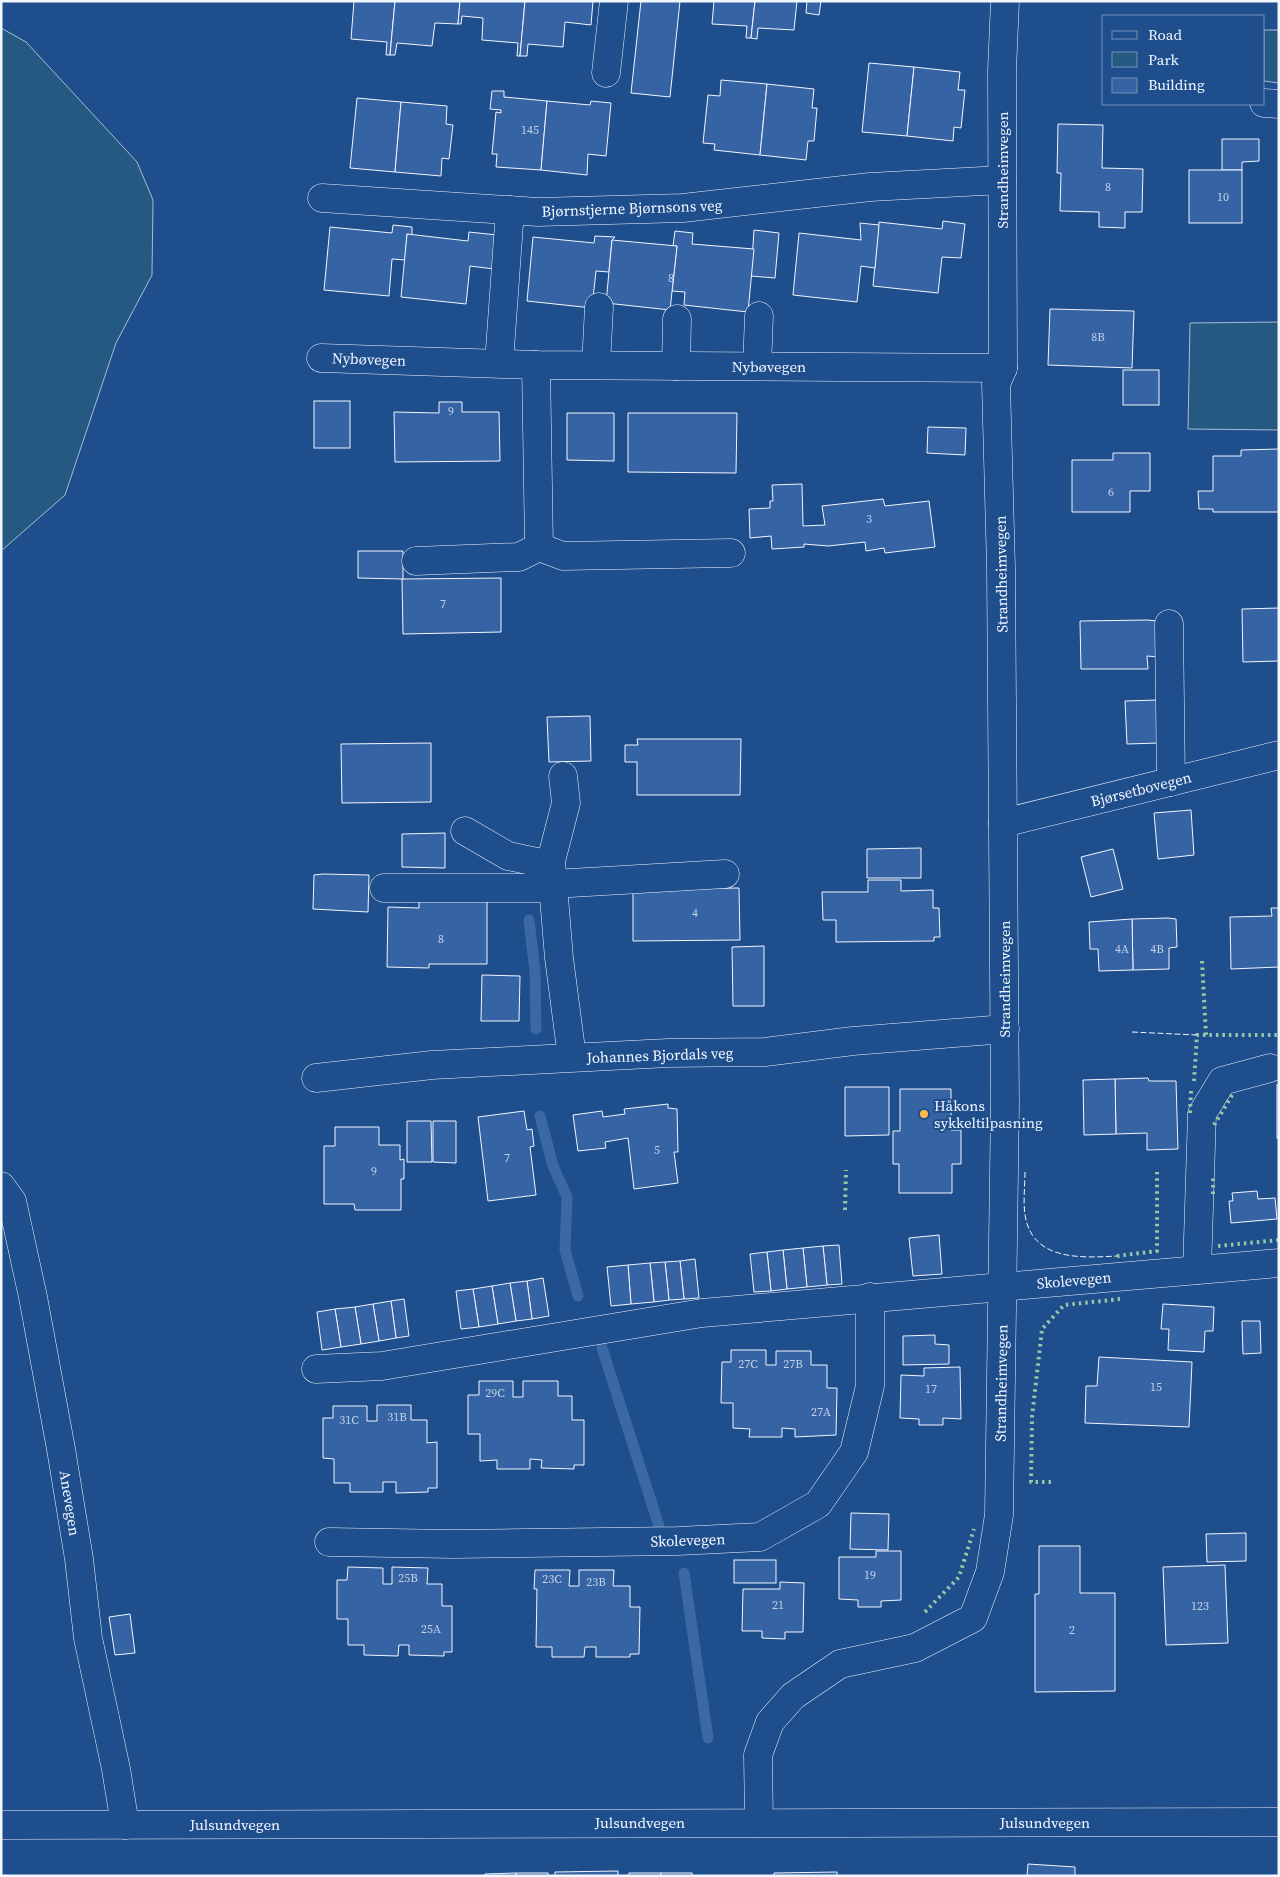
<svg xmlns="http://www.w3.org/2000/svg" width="1280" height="1877" font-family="'Source Serif 4',serif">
	<rect width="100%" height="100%" fill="#1f4e8c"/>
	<g fill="#245a82" stroke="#a8bbd7">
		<path d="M 1,28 L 26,42 L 137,162 L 153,200 L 152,275 L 116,343 L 65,495 L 1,551 Z"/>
		<path d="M 1264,30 L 1279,30 L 1279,83 L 1264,81 Z"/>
		<path d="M 1279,322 L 1279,430 L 1188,429 L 1190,323 Z"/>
	</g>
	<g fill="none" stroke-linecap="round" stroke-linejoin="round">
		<g stroke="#3b69a3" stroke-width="11">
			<path d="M 529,920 L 535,972 L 536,1029"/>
			<path d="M 540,1116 L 553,1166 L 567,1197 L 565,1250 L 578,1296"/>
			<path d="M 602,1348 L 659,1526"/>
			<path d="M 684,1573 L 708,1738"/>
		</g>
	</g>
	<g fill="#3563a3" stroke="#f2f6ff">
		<path d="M 354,1 L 395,1 L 390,55 L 386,55 L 387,42 L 351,39 Z"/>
		<path d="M 395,1 L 460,1 L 458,24 L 435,23 L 432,46 L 397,43 L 395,55 L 390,55 Z"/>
		<path d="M 460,1 L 525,1 L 520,56 L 517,56 L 518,43 L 482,40 L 483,18 L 462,16 L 461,24 L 458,24 Z"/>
		<path d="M 525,1 L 593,1 L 591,25 L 565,22 L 563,47 L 528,44 L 527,56 L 520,56 Z"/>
		<path d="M 641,1 L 680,1 L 670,97 L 631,93 Z"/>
		<path d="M 714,1 L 755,1 L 751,38 L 746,38 L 747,26 L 712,24 Z"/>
		<path d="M 755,1 L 797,1 L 794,30 L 758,28 L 757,39 L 751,38 Z"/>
		<path d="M 807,1 L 821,1 L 819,15 L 806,13 Z"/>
		<path d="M 869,63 L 914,67 L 907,136 L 862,132 Z"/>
		<path d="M 914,67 L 960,72 L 958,90 L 965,90 L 961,128 L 954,127 L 953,141 L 907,136 Z"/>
		<path d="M 721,80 L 767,84 L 760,155 L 714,150 L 715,144 L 703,143 L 708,95 L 720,96 Z"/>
		<path d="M 767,84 L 814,89 L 812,108 L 817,108 L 814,141 L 808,141 L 806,160 L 760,155 Z"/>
		<path d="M 492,91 L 504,91 L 504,97 L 547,101 L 541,170 L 496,167 L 497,154 L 492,154 L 496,112 L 501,113 L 501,110 L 490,109 Z"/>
		<path d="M 357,98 L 401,102 L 395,172 L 350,168 Z"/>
		<path d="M 547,101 L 590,105 L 591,101 L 611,103 L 606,156 L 588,154 L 587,175 L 541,170 Z"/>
		<path d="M 401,102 L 447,106 L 446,124 L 453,125 L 449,159 L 442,158 L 441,176 L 395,172 Z"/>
		<path d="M 1058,124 L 1103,125 L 1102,168 L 1143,169 L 1142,212 L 1125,212 L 1125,228 L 1099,227 L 1099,212 L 1060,211 L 1061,173 L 1057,173 Z"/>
		<path d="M 1222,139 L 1259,139 L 1259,161 L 1242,162 L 1242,170 L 1222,170 Z"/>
		<rect x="1189" y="170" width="53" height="53"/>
		<path d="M 943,221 L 965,224 L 961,258 L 942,257 L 938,293 L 873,286 L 879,222 L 942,229 Z"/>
		<path d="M 860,223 L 879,225 L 875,268 L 861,266 L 857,302 L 793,295 L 799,233 L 861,240 Z"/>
		<path d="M 393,225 L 412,227 L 412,235 L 407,234 L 405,260 L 392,259 L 389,296 L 324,290 L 330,227 L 392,233 Z"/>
		<path d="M 754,230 L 779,233 L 775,278 L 751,276 Z"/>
		<path d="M 675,231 L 693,233 L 692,244 L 754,249 L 748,312 L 684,305 L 685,292 L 672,291 L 677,246 L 673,246 Z"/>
		<path d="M 469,232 L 497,235 L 494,269 L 470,266 L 466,304 L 401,297 L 407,234 L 468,241 Z"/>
		<path d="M 595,236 L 615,237 L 612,240 L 609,272 L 596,271 L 592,308 L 527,301 L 533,237 L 594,243 Z"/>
		<path d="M 612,240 L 677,246 L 670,310 L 606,303 Z"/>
		<path d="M 1050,309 L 1134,311 L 1132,368 L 1048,365 Z"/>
		<rect x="1123" y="370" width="36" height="35"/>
		<rect x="314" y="401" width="36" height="47"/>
		<path d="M 439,402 L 462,402 L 462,412 L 499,412 L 500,461 L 395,462 L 394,412 L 439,413 Z"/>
		<path d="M 567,413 L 614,413 L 614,461 L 567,460 Z"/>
		<path d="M 628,413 L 737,413 L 736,473 L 628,472 Z"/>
		<path d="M 928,427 L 966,428 L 965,455 L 927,453 Z"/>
		<path d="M 1279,449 L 1279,512 L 1213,512 L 1213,509 L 1199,509 L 1198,491 L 1213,491 L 1213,456 L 1241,456 L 1241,450 Z"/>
		<path d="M 1113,453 L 1150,453 L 1150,491 L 1130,491 L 1130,512 L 1072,512 L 1072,460 L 1113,460 Z"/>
		<path d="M 802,484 L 803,526 L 825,525 L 822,506 L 883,499 L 885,506 L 929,501 L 935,547 L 885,553 L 884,548 L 866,551 L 865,542 L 828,546 L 804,544 L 804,547 L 772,549 L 771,536 L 750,538 L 749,509 L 770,508 L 770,501 L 773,501 L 772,485 Z"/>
		<path d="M 358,551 L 403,551 L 403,579 L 358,578 Z"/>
		<path d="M 501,578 L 501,632 L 403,634 L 402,579 Z"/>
		<path d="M 1279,608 L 1279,661 L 1243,662 L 1242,609 Z"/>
		<path d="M 1147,620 L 1157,621 L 1158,657 L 1147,656 L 1148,669 L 1081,669 L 1080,621 Z"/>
		<path d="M 1157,700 L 1159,743 L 1127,744 L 1125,701 Z"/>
		<path d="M 590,716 L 591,761 L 549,762 L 547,717 Z"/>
		<path d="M 637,739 L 741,739 L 740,795 L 637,795 L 637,762 L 625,762 L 625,745 L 638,745 Z"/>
		<path d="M 431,743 L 431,802 L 342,803 L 341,744 Z"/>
		<path d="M 1191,810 L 1194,855 L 1158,859 L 1154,813 Z"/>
		<path d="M 445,833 L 445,868 L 402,867 L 402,834 Z"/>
		<path d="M 921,848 L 921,878 L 867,878 L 867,849 Z"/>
		<path d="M 1113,849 L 1123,889 L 1091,897 L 1081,857 Z"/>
		<path d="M 323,874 L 369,875 L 368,912 L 313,909 L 314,875 Z"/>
		<path d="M 868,880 L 901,880 L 901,891 L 933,890 L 933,908 L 939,908 L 940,937 L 934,937 L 934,941 L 836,942 L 836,920 L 823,920 L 822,892 L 868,892 Z"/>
		<path d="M 739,888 L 740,940 L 633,941 L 633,889 Z"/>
		<path d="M 419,899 L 487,900 L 487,964 L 429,964 L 429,968 L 387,967 L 388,907 L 419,908 Z"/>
		<path d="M 1271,908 L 1279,908 L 1279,967 L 1231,969 L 1230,917 L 1272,916 Z"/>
		<path d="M 1168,918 L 1176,919 L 1177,947 L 1169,948 L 1169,969 L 1133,970 L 1132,919 Z"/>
		<path d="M 1132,919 L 1133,970 L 1099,971 L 1098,949 L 1090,949 L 1089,922 Z"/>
		<path d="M 764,946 L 764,1006 L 733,1006 L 732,947 Z"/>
		<path d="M 482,975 L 520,976 L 519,1021 L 481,1021 Z"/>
		<path d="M 1148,1078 L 1149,1081 L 1176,1081 L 1178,1149 L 1147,1150 L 1147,1133 L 1116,1134 L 1115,1079 Z"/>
		<path d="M 1115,1079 L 1116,1134 L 1084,1135 L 1083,1080 Z"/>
		<rect x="1277" y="1085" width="2" height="53"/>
		<path d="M 845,1087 L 889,1087 L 889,1135 L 845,1136 Z"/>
		<path d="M 900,1089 L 951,1089 L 951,1130 L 961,1130 L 961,1164 L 952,1164 L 952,1193 L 899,1193 L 899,1164 L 893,1164 L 893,1131 L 900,1131 Z"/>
		<path d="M 668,1104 L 668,1108 L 677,1109 L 678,1152 L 674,1152 L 678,1183 L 634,1189 L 628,1138 L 605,1142 L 606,1148 L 578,1151 L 573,1115 L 602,1111 L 603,1117 L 625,1114 L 624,1109 Z"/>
		<path d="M 524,1111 L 527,1130 L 532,1129 L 534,1146 L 530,1147 L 536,1195 L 488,1201 L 478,1117 Z"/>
		<path d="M 407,1121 L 431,1121 L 432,1162 L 407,1162 Z"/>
		<path d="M 433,1121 L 456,1121 L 456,1163 L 433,1162 Z"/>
		<path d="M 335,1127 L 379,1127 L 379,1145 L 400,1145 L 400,1160 L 404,1159 L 404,1179 L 401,1179 L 401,1210 L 355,1210 L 354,1204 L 324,1204 L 324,1146 L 335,1146 Z"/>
		<path d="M 1257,1191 L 1258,1199 L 1275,1198 L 1277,1219 L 1231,1223 L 1229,1201 L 1233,1201 L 1232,1193 Z"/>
		<path d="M 939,1235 L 942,1274 L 913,1276 L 909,1238 Z"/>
		<path d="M 839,1245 L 842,1284 L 827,1285 L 823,1246 Z"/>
		<path d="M 823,1246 L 827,1285 L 807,1287 L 803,1248 Z"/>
		<path d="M 803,1248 L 807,1287 L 787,1289 L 783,1250 Z"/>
		<path d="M 783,1250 L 787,1289 L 771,1291 L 767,1252 Z"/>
		<path d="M 767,1252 L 771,1291 L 754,1292 L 750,1254 Z"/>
		<path d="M 695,1259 L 699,1298 L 684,1299 L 680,1261 Z"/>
		<path d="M 680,1261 L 684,1299 L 669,1300 L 665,1262 Z"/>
		<path d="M 665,1262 L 669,1300 L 654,1302 L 650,1263 Z"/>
		<path d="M 650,1263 L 654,1302 L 631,1304 L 628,1265 Z"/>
		<path d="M 628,1265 L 631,1304 L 611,1306 L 607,1267 Z"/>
		<path d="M 543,1278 L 549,1316 L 532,1319 L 527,1281 Z"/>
		<path d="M 527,1281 L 532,1319 L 516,1321 L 510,1283 Z"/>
		<path d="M 510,1283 L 516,1321 L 498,1324 L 492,1286 Z"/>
		<path d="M 492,1286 L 498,1324 L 479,1327 L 473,1289 Z"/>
		<path d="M 473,1289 L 479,1327 L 461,1329 L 456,1291 Z"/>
		<path d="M 404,1299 L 409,1336 L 396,1338 L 391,1301 Z"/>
		<path d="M 391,1301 L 396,1338 L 379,1341 L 373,1304 Z"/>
		<path d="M 373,1304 L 379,1341 L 361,1344 L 355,1307 Z"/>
		<path d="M 1163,1304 L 1214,1307 L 1213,1331 L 1205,1331 L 1204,1352 L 1168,1350 L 1169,1329 L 1161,1329 Z"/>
		<path d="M 355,1307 L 361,1344 L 341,1347 L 335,1309 Z"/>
		<path d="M 335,1309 L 341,1347 L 322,1350 L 317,1312 Z"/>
		<path d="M 1242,1321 L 1260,1321 L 1261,1353 L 1243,1354 Z"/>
		<path d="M 935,1335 L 935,1344 L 949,1345 L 949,1364 L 903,1365 L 903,1336 Z"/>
		<path d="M 731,1350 L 766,1350 L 766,1365 L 776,1365 L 776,1351 L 811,1351 L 811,1365 L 827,1365 L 827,1388 L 837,1388 L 836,1435 L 795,1437 L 795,1429 L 782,1428 L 782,1437 L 749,1437 L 750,1429 L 733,1428 L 733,1403 L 721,1403 L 722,1362 L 731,1362 Z"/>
		<path d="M 1099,1357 L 1192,1362 L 1189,1427 L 1085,1423 L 1086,1386 L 1097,1386 Z"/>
		<path d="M 960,1367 L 961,1419 L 943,1418 L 943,1425 L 919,1425 L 919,1419 L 900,1418 L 901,1375 L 924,1376 L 924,1368 Z"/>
		<path d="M 479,1381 L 513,1381 L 513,1397 L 523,1397 L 523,1381 L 558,1381 L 558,1396 L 572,1396 L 572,1420 L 584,1420 L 584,1465 L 574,1465 L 574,1469 L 541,1468 L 542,1460 L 530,1459 L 530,1469 L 497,1469 L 497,1460 L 480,1461 L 480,1434 L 468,1434 L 468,1395 L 479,1395 Z"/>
		<path d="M 377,1405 L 411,1405 L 411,1420 L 427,1420 L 427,1443 L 437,1442 L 437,1488 L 428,1488 L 428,1492 L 396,1493 L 396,1482 L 383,1482 L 383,1492 L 350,1492 L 350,1483 L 334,1483 L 334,1459 L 323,1458 L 323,1418 L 333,1418 L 333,1406 L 367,1406 L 367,1421 L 377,1421 Z"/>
		<path d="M 851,1513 L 889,1514 L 888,1550 L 850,1549 Z"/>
		<path d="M 1246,1533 L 1246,1561 L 1207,1562 L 1206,1534 Z"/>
		<path d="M 1039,1546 L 1080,1546 L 1080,1593 L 1115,1593 L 1115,1691 L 1035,1692 L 1035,1594 L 1039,1594 Z"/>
		<path d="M 876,1551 L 901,1551 L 901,1600 L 881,1601 L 881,1607 L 858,1607 L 858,1600 L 839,1599 L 839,1557 L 876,1557 Z"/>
		<rect x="734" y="1560" width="42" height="23"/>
		<path d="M 1225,1565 L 1228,1643 L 1166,1645 L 1163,1567 Z"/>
		<path d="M 348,1567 L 383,1568 L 383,1584 L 392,1584 L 392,1567 L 428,1568 L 427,1584 L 442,1584 L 442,1606 L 452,1606 L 452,1652 L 444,1652 L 444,1656 L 409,1655 L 409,1645 L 399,1645 L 398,1656 L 364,1655 L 364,1645 L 348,1645 L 348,1619 L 337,1619 L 337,1580 L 347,1580 Z"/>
		<path d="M 535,1570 L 570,1570 L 569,1586 L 579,1586 L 579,1570 L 614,1570 L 613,1586 L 630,1586 L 630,1607 L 640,1607 L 639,1654 L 630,1654 L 630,1657 L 596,1657 L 596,1647 L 585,1647 L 584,1657 L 552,1657 L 552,1647 L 536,1647 L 537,1589 L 534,1589 Z"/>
		<path d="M 780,1582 L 804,1583 L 803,1632 L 785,1632 L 785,1639 L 762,1638 L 762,1631 L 742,1631 L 743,1589 L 780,1589 Z"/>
		<path d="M 130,1614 L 135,1653 L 115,1655 L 109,1617 Z"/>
		<path d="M 1028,1864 L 1075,1867 L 1075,1876 L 1083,1876 L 1027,1876 Z"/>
		<path d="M 618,1871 L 618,1876 L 555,1876 L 555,1872 Z"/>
		<path d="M 837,1872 L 837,1876 L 774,1876 L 774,1873 Z"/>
		<path d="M 516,1873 L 516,1876 L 485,1876 L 485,1874 Z"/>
		<rect x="516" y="1873" width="32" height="3"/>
		<rect x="629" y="1873" width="32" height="3"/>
		<rect x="661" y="1873" width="31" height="3"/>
	</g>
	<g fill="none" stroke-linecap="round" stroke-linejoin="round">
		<g stroke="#f2f6ff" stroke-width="29">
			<g id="minor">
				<path d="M 606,73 L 614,1"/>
				<path d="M 1264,103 L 1279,104"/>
				<path d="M 322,198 L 538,212 L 683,208 L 870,187 L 1002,180"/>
				<path d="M 321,358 L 536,365 L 1003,368"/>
				<path d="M 499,363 L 510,210"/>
				<path d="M 536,365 L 539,547"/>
				<path d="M 596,365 L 599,307"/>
				<path d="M 676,366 L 677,319"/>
				<path d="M 757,366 L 759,316"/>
				<path d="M 416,561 L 519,557 L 539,547 L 563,556 L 731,553"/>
				<path d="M 1169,624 L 1171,782"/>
				<path d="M 563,776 L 566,803 L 551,861 L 559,958 L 572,1057"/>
				<path d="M 1003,823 L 1279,755"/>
				<path d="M 465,831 L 508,856 L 551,865"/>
				<path d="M 553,884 L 725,874"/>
				<path d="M 384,888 L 553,888"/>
				<path d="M 316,1078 L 432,1065 L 668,1053 L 765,1052 L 853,1041 L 1005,1029"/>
				<path d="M 1,1186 L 12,1201 L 33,1297 L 61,1449 L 79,1559 L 88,1638 L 116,1769 L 125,1825"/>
				<path d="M 1197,1270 L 1202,1114 L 1222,1081 L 1270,1068"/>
				<path d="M 316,1369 L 382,1366 L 702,1313 L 1279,1263"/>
				<path d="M 329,1542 L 454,1544 L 678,1541 L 760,1537 L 818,1504 L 854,1452 L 870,1386 L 870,1297"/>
				<path d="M 759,1822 L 758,1755 L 770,1722 L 793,1696 L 840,1664 L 915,1648 L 973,1618 L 990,1572 L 999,1515 L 1005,1103 L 1001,568 L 996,384 L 1003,368 L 1002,70 L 1005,1"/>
			</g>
		</g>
		<g stroke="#f2f6ff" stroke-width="29">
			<path id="major" d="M 1,1825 L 1279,1822"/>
		</g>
		<use href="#minor" stroke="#1f4e8c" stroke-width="28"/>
		<use href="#major" stroke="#1f4e8c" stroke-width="28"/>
		<g stroke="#97c8a6" stroke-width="4" stroke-dasharray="2.5 4" stroke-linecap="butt">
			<path d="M 1202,961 L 1206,1035"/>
			<path d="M 1194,1081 L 1197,1035 L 1279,1035"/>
			<path d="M 1190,1113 L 1191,1091"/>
			<path d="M 1214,1125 L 1234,1092"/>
			<path d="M 1213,1194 L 1213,1176"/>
			<path d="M 845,1210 L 846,1170"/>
			<path d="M 1218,1246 L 1279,1240"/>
			<path d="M 1117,1256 L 1157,1251 L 1157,1172"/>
			<path d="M 1051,1482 L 1031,1482 L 1032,1417 L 1042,1329 L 1064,1305 L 1121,1299"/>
			<path d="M 925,1612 L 959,1577 L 974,1529"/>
		</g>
		<g stroke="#f2f6ff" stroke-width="1" stroke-dasharray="6 2.5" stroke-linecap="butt">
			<path d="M 1132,1032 L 1197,1035"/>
			<path d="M 1025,1172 C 1025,1185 1023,1201 1025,1215 C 1032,1261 1081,1258 1117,1256"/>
		</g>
	</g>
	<circle fill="#ffb74d" stroke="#1f4e8c" stroke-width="2" cx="924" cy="1114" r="5"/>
	<g text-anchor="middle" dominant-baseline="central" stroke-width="4" stroke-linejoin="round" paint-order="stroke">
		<g font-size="12" fill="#c3d1e8">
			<text x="530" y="130">145</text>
			<text x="1108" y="187">8</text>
			<text x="1223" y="197">10</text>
			<text x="671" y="278">8</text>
			<text x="1098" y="337">8B</text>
			<text x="451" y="411">9</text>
			<text x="1111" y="492">6</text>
			<text x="869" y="519">3</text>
			<text x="443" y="604">7</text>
			<text x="695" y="913">4</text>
			<text x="441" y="939">8</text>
			<text x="1122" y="949">4A</text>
			<text x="1157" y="949">4B</text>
			<text x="657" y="1150">5</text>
			<text x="507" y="1158">7</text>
			<text x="374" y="1171">9</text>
			<text x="748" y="1364">27C</text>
			<text x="793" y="1364">27B</text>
			<text x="1156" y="1387">15</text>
			<text x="931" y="1389">17</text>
			<text x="495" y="1393">29C</text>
			<text x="821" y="1412">27A</text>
			<text x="397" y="1417">31B</text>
			<text x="349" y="1420">31C</text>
			<text x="870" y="1575">19</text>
			<text x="408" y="1578">25B</text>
			<text x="552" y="1579">23C</text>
			<text x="596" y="1582">23B</text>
			<text x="778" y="1605">21</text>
			<text x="1200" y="1606">123</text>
			<text x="431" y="1629">25A</text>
			<text x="1072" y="1630">2</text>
		</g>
		<g font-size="15" fill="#f2f6ff" stroke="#1f4e8c">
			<text transform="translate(1002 170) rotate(-90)">Strandheimvegen</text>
			<text transform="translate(632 208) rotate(-2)">Bjørnstjerne Bjørnsons veg</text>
			<text transform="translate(369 359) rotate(2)">Nybøvegen</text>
			<text x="769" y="366">Nybøvegen</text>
			<text transform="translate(1001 574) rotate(-91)">Strandheimvegen</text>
			<text transform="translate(1141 789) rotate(-14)">Bjørsetbovegen</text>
			<text transform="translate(1004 979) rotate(-90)">Strandheimvegen</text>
			<text transform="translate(660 1055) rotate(-2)">Johannes Bjordals veg</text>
			<text transform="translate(1074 1280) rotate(-5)">Skolevegen</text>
			<text transform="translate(1001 1383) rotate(-89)">Strandheimvegen</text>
			<text transform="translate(70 1503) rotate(81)">Anevegen</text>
			<text transform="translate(688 1540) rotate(-2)">Skolevegen</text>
			<text x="640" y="1822">Julsundvegen</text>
			<text x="1045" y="1822">Julsundvegen</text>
			<text x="235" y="1824">Julsundvegen</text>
		</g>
		<g font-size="15" fill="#f2f6ff" stroke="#1f4e8c" text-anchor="start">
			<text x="934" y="1105">Håkons<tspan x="934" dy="17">sykkeltilpasning</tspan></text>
		</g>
	</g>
	<rect width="1280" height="1877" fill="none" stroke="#f2f6ff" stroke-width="5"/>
	<rect x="1102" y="15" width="162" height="90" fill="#1f4e8c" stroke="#7391ba"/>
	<rect x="1112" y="31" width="25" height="8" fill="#1f4e8c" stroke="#7391ba"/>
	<text x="1148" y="40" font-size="15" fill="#f2f6ff">Road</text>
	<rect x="1112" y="52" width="25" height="15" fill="#245a82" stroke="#7391ba"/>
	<text x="1148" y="65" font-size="15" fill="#f2f6ff">Park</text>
	<rect x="1112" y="78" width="25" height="15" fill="#3563a3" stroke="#7391ba"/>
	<text x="1148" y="90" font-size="15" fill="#f2f6ff">Building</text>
</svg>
